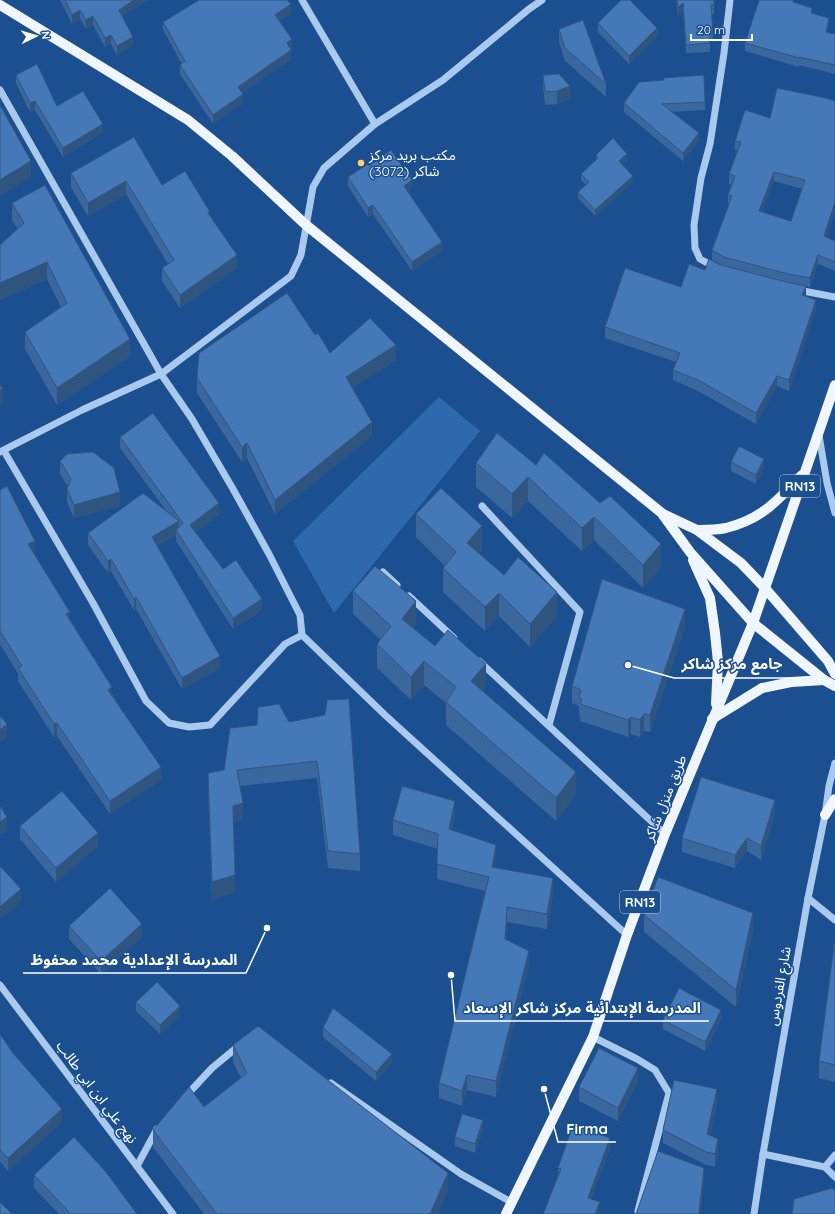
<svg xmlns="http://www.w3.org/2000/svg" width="835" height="1214" font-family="Quicksand,'Noto Sans Arabic',sans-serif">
	<rect width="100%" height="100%" fill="#1b4f8f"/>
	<path fill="#2e69ad" d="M 439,397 L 480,431 L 334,613 L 293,541 Z"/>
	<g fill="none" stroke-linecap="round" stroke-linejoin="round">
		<g stroke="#a9c9ee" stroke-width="7">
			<path d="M 0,90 L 161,374 L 192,419 L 233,489 L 269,554 L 300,615 L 302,635 L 385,715 L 627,935"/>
			<path d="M 375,124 L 443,80 L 529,9 L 542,0"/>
			<path d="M 715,267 L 700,259 L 695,248 L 694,225 L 701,178 L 710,144 L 724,53 L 730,0"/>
			<path d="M 798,290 L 835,297"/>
			<path d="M 819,435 L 827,483 L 835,513"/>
			<path d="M 4,451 L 93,603 L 146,701 L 169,723 L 189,727 L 210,725 L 285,644 L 302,635"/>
			<path d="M 0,452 L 82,410 L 161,374 L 291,276 L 301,255 L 313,187 L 324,168 L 375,124 L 302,0"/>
			<path d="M 482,506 L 580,612 L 549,725"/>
			<path d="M 383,572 L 397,585"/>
			<path d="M 409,596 L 454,638"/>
			<path d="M 479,661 L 665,834"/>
			<path d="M 808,898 L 835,920"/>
			<path d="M 0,985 L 173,1214"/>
			<path d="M 593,1037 L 637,1059 L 655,1070 L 669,1093 L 638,1211"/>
			<path d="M 331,1083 L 461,1174 L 511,1202"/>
			<path d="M 185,1097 L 212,1068 L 241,1044"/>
			<path d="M 763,1154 L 825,1167 L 835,1177"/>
			<path d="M 137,1166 L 157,1129"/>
			<path d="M 825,1167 L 835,1155"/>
			<path d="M 754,1214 L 763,1154 L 808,898 L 825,815 L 829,786 L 835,763"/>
		</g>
		<g stroke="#f0f6ff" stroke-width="10">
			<path d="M 0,5 L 188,120 L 232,156 L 306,225 L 663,514 L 697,530 L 741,563 L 764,587 L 828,661 L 835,674"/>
			<path d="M 663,515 L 690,552 L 753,623 L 824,680 L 835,686"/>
			<path d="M 697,530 C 707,530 717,530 726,528 C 762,519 777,501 802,475"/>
			<path d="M 693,560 L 710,598 L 715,633 L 718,662 L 716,704"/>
			<path d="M 712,719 L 762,688 L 791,682 L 824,680"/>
			<path d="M 825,815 L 835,799"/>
			<path d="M 506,1214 L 593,1037 L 627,935 L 665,834 L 753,623 L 835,385"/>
		</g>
	</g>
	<g fill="#3a679d" fill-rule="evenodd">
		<path d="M 60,0 L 148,0 L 122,16 L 133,46 L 117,55 L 111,44 L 105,47 L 93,25 L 86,29 L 80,19 L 72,24 Z"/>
		<path d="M 676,0 L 714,0 L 714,14 L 712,14 L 713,42 L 710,41 L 710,52 L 686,53 L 683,12 L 678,16 Z"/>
		<path d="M 794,2 L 812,14 L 829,26 L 827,32 L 835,34 L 835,74 L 799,65 L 799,67 L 745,51 L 745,43 Z"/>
		<path d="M 291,13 L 279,21 L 292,48 L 291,49 L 291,59 L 242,93 L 243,103 L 213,124 L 180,74 L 180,65 L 182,64 L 163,30 L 163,22 Z"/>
		<path d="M 598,23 L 657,37 L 629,64 L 598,32 Z"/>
		<path d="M 559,29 L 606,84 L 606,97 L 565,61 L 559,42 Z"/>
		<path d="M 16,75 L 57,106 L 103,132 L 63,157 L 35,110 L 30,112 L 16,83 Z"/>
		<path d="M 543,75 L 570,98 L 557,104 L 545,105 L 543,87 Z"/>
		<path d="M 835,101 L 835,212 L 827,237 L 835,241 L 835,271 L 818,264 L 810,287 L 806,286 L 806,296 L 816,310 L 789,391 L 777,386 L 756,424 L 698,391 L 673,380 L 673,370 L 676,362 L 605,338 L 605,327 L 681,287 L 705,270 L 721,265 L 722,265 L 712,260 L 712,250 L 729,205 L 728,204 L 728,195 L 732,185 L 729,184 L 729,174 L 737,151 L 735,150 L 735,141 L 770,118 ZM 774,181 L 802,189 L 791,221 L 762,212 Z"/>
		<path d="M 705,102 L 705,110 L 672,112 L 699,141 L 683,161 L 624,112 L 624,103 Z"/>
		<path d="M 596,155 L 627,160 L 622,165 L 633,182 L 595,216 L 578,198 L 578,192 L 586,185 L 581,180 L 581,174 L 596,160 Z"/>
		<path d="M 369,166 L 412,188 L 408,192 L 442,251 L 412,271 L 373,214 L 368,217 L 348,186 L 348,177 Z"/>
		<path d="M 71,173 L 162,185 L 210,216 L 237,268 L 180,308 L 162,281 L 162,268 L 168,264 L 126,194 L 88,216 L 71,187 Z"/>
		<path d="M 12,203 L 130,356 L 57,405 L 25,349 L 25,332 L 61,307 L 47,279 L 0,300 L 0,245 L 18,229 L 12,220 Z"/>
		<path d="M 315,335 L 330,353 L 396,360 L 352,388 L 372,436 L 275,514 L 247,458 L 242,462 L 197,393 L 197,378 Z"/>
		<path d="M 497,433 L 661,567 L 643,588 L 594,540 L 582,551 L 528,501 L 512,518 L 476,487 L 476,463 Z"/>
		<path d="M 120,437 L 219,514 L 196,532 L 223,569 L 262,610 L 233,629 L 176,541 L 176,535 L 157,546 L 220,668 L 182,689 L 136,609 L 134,610 L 111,571 L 108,573 L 88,545 L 88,533 L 167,512 L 120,448 Z"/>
		<path d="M 60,461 L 120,506 L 74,518 L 67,502 L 67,489 L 68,487 L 60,474 Z"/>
		<path d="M 731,462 L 764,468 L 756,484 L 731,471 Z"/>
		<path d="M 0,490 L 70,620 L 161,780 L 110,814 L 57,736 L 54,737 L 18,681 L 18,674 L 0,644 Z"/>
		<path d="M 416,514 L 482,550 L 479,553 L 504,575 L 557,616 L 530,647 L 499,616 L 485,631 L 443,592 L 443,568 L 445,566 L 416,537 Z"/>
		<path d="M 353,591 L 416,625 L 413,628 L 486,687 L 483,691 L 576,795 L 556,821 L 446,725 L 446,703 L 424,685 L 411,700 L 377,668 L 377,644 L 381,640 L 353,614 Z"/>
		<path d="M 685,626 L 650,732 L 644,731 L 640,737 L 631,734 L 628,737 L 580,721 L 580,715 L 579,715 L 579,706 L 572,703 L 572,686 Z"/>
		<path d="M 325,715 L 360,854 L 360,871 L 328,868 L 317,778 L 240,786 L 243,820 L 233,822 L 235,892 L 212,899 L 208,790 L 208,773 L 224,770 L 289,722 Z"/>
		<path d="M 775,814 L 761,860 L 747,851 L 735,868 L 682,852 L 682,838 Z"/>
		<path d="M 455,816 L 452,830 L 496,860 L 494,867 L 553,893 L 547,929 L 507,922 L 506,940 L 529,966 L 496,1097 L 467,1090 L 462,1106 L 439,1098 L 439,1083 L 485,891 L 437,879 L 438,849 L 393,835 L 393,820 Z"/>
		<path d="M 20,826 L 98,846 L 56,882 L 20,839 Z"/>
		<path d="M 644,915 L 753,930 L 736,1007 L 644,932 Z"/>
		<path d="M 69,926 L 142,937 L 101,974 L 69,939 Z"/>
		<path d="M 835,938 L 835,1082 L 819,1078 L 819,1061 Z"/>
		<path d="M 136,1002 L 180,1015 L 160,1034 L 136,1011 Z"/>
		<path d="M 721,1019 L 705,1051 L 663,1029 L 663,1020 Z"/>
		<path d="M 323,1028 L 392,1063 L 376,1081 L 323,1037 Z"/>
		<path d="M 0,1034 L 62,1122 L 8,1171 L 0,1162 Z"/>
		<path d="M 233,1045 L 448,1190 L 438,1214 L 204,1214 L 153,1147 L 153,1130 L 204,1107 L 241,1078 L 233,1062 Z"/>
		<path d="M 638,1081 L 618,1121 L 579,1101 L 579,1087 Z"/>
		<path d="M 717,1102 L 710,1135 L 718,1152 L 715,1167 L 706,1165 L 663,1143 L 663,1130 Z"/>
		<path d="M 483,1129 L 475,1153 L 455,1146 L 455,1137 Z"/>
		<path d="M 610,1149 L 591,1199 L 600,1213 L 599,1214 L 543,1214 L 558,1178 L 558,1168 Z"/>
		<path d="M 34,1175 L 137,1214 L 59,1214 L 34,1188 Z"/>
	</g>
	<g fill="#305480">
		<path d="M 134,0 L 148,0 L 119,18 L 119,10 Z"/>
		<path d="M 683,3 L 683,12 L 678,16 L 678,8 Z"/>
		<path d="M 291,4 L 291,13 L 275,24 L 275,15 Z"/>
		<path d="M 80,10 L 80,19 L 72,24 L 72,15 Z"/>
		<path d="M 93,16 L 93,25 L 86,29 L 86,20 Z"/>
		<path d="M 829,18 L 829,26 L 826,40 L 826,32 Z"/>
		<path d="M 657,28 L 657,37 L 629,64 L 629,56 Z"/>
		<path d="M 111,35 L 111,44 L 105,47 L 105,38 Z"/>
		<path d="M 133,37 L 133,46 L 117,55 L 117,46 Z"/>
		<path d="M 292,39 L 292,48 L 287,52 L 287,43 Z"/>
		<path d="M 291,50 L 291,59 L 238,96 L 238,87 Z"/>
		<path d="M 570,86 L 570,98 L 557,104 L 557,91 Z"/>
		<path d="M 243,94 L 243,103 L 213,124 L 213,115 Z"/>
		<path d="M 35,101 L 35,110 L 30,112 L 30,103 Z"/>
		<path d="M 103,124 L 103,132 L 63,157 L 63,148 Z"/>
		<path d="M 699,133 L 699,141 L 683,161 L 683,153 Z"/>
		<path d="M 627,154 L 627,160 L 619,167 L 619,161 Z"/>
		<path d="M 31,161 L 31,177 L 0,196 L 0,180 Z"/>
		<path d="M 774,172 L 774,181 L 759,220 L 759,211 Z"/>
		<path d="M 633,176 L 633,182 L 595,216 L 595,210 Z"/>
		<path d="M 412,180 L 412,188 L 404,194 L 404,186 Z"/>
		<path d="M 126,181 L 126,194 L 88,216 L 88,203 Z"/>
		<path d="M 835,202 L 835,212 L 824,246 L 824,236 Z"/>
		<path d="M 373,205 L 373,214 L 368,217 L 368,208 Z"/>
		<path d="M 442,242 L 442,251 L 412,271 L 412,262 Z"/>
		<path d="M 237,255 L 237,268 L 180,308 L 180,295 Z"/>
		<path d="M 818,255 L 818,264 L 810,287 L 810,278 Z"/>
		<path d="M 47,262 L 47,279 L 0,300 L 0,283 Z"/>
		<path d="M 806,286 L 806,297 L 802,295 Z"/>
		<path d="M 816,300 L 816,310 L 789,391 L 789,380 Z"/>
		<path d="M 130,339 L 130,356 L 57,405 L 57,388 Z"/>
		<path d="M 396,345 L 396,360 L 346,392 L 346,377 Z"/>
		<path d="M 777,376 L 777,386 L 756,424 L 756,413 Z"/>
		<path d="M 3,389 L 3,405 L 0,406 L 0,390 Z"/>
		<path d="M 372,422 L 372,436 L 275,514 L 275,500 Z"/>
		<path d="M 247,443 L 247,458 L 242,462 L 242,447 Z"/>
		<path d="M 764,459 L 764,468 L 756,484 L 756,475 Z"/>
		<path d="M 528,477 L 528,501 L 512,518 L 512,494 Z"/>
		<path d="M 120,492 L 120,506 L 74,518 L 74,505 Z"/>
		<path d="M 219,503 L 219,514 L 190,536 L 190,525 Z"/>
		<path d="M 594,517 L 594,540 L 582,551 L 582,528 Z"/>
		<path d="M 179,521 L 179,533 L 176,530 L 176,535 L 152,549 L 152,537 Z"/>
		<path d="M 482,526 L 482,550 L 467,567 L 467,543 Z"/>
		<path d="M 35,541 L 35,554 L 28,557 L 28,544 Z"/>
		<path d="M 661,544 L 661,567 L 643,588 L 643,565 Z"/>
		<path d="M 111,559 L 111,571 L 108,573 L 108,561 Z"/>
		<path d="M 557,592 L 557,616 L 530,647 L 530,624 Z"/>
		<path d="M 499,593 L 499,616 L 485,631 L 485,607 Z"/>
		<path d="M 136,597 L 136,609 L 134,610 L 134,599 Z"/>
		<path d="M 262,599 L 262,610 L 233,629 L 233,618 Z"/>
		<path d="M 416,601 L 416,625 L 402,643 L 402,619 Z"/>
		<path d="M 685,609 L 685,626 L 650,732 L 650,715 Z"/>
		<path d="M 70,612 L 70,625 L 66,614 Z"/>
		<path d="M 220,656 L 220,668 L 182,689 L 182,678 Z"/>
		<path d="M 424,661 L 424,685 L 411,700 L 411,677 Z"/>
		<path d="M 486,664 L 486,687 L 471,704 L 471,681 Z"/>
		<path d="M 112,687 L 112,700 L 108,690 Z"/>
		<path d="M 644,714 L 644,731 L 640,737 L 640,720 Z"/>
		<path d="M 631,717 L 631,734 L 628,737 L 628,720 Z"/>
		<path d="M 57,723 L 57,736 L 54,737 L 54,724 Z"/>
		<path d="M 7,724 L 7,738 L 0,743 L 0,730 Z"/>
		<path d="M 161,767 L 161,780 L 110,814 L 110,801 Z"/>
		<path d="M 576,772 L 576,795 L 556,821 L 556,798 Z"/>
		<path d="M 775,800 L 775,814 L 761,860 L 761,846 Z"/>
		<path d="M 455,801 L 455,816 L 449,844 L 449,829 Z"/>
		<path d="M 243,803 L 243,820 L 233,823 L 233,806 Z"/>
		<path d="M 7,817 L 7,830 L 0,835 L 0,822 Z"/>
		<path d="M 98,833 L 98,846 L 56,882 L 56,868 Z"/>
		<path d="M 747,838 L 747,851 L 735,868 L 735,855 Z"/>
		<path d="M 496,845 L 496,860 L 492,882 L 492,867 Z"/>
		<path d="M 235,875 L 235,892 L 212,899 L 212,882 Z"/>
		<path d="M 553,878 L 553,893 L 547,929 L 547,914 Z"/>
		<path d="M 21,889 L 21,902 L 0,920 L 0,907 Z"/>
		<path d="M 507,907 L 507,922 L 505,954 L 505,939 Z"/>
		<path d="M 753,913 L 753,930 L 736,1007 L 736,990 Z"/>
		<path d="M 142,924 L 142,937 L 101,974 L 101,961 Z"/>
		<path d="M 529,951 L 529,966 L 496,1097 L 496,1081 Z"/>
		<path d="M 180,1006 L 180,1015 L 160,1034 L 160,1025 Z"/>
		<path d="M 721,1010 L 721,1019 L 705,1051 L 705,1042 Z"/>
		<path d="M 392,1054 L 392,1063 L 376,1081 L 376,1072 Z"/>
		<path d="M 638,1068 L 638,1081 L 618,1121 L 618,1108 Z"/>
		<path d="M 467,1075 L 467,1090 L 462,1106 L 462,1091 Z"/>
		<path d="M 717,1089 L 717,1102 L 707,1147 L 707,1134 Z"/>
		<path d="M 62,1109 L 62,1122 L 8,1171 L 8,1158 Z"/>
		<path d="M 483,1120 L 483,1129 L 475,1153 L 475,1144 Z"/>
		<path d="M 610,1138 L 610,1149 L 588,1208 L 588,1198 Z"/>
		<path d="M 718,1139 L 718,1152 L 715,1167 L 715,1154 Z"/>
		<path d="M 704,1168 L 704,1183 L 701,1214 L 699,1214 Z"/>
		<path d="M 448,1173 L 448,1190 L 438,1214 L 430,1214 Z"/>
		<path d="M 600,1202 L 599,1214 L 595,1214 Z"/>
	</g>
	<g fill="#4478b7" stroke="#305480" fill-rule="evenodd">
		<path d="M 65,0 L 134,0 L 119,10 L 133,37 L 117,46 L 111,35 L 105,38 L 93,16 L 86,20 L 80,10 L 72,15 Z"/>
		<path d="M 199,0 L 287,0 L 291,4 L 275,15 L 292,39 L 287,43 L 291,50 L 238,87 L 243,94 L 213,115 L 180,65 L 185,61 L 163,22 Z"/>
		<path d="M 621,0 L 630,0 L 657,28 L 629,56 L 598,23 Z"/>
		<path d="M 677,0 L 714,0 L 714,5 L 711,5 L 713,34 L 710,33 L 710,43 L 686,45 L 683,3 L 678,8 Z"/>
		<path d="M 759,0 L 794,0 L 793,2 L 812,8 L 811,13 L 829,18 L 826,32 L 835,34 L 835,65 L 799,57 L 799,58 L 745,43 Z"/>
		<path d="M 583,20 L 606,84 L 565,48 L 559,29 Z"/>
		<path d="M 37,64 L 57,106 L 83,91 L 103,124 L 63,148 L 35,101 L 30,103 L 16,75 Z"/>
		<path d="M 559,74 L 570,86 L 557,91 L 545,92 L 543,75 Z"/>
		<path d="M 704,75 L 705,102 L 662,104 L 699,133 L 683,153 L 624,103 L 639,82 L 664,80 L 663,78 Z"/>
		<path d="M 777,88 L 826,98 L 835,101 L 835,202 L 824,236 L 835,241 L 835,262 L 818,255 L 810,278 L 788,274 L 724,257 L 712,250 L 732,196 L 728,195 L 735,176 L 729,174 L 741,142 L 735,141 L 745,110 L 770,118 ZM 774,172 L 805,180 L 791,221 L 759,211 Z"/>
		<path d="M 0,105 L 31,161 L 0,180 Z"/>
		<path d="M 134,137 L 162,185 L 185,171 L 210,212 L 208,213 L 237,255 L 180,295 L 162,268 L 174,260 L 126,181 L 88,203 L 71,173 Z"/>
		<path d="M 613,138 L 627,154 L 619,161 L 633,176 L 595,210 L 578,192 L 589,182 L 581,174 L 598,158 L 596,155 Z"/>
		<path d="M 391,150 L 412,180 L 404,186 L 442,242 L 412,262 L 373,205 L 368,208 L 348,177 L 368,164 L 369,166 Z"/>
		<path d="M 45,185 L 130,339 L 57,388 L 25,332 L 67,303 L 47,262 L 0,283 L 0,245 L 24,223 L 12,203 Z"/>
		<path d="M 709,259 L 721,265 L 786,282 L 806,286 L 802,295 L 816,300 L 789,380 L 777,376 L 756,413 L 698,380 L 673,370 L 680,353 L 605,327 L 625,268 L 681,287 L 689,264 L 705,270 Z"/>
		<path d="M 287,293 L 315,335 L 318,333 L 330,353 L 370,318 L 396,345 L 346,377 L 372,422 L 275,500 L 247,443 L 242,447 L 197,378 L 199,353 Z"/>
		<path d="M 0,384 L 3,389 L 0,390 Z"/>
		<path d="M 153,413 L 219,503 L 190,525 L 223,569 L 236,560 L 262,599 L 233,618 L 176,530 L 183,523 L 120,437 Z"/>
		<path d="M 497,433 L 536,465 L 544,453 L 600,503 L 610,496 L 661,544 L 643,565 L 594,517 L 582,528 L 528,477 L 512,494 L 476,463 Z"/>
		<path d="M 739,446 L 764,459 L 756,475 L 731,462 Z"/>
		<path d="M 93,452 L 114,468 L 120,492 L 74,505 L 67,489 L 71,479 L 60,461 L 67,454 Z"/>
		<path d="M 7,486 L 35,541 L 28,544 L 70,612 L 66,614 L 112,687 L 108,690 L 161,767 L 110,801 L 57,723 L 54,724 L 18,668 L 22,666 L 0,631 L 0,490 Z"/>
		<path d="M 441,488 L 482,526 L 467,543 L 504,575 L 518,557 L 557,592 L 530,624 L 499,593 L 485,607 L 443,568 L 456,552 L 416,514 Z"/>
		<path d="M 143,493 L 179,521 L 152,537 L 220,656 L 182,678 L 136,597 L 134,599 L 111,559 L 108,561 L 88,533 Z"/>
		<path d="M 375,566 L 416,601 L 402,619 L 435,646 L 448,630 L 486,664 L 471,681 L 576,772 L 556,798 L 446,702 L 456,687 L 424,661 L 411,677 L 377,644 L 391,626 L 353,591 Z"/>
		<path d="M 602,579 L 685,609 L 650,715 L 644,714 L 640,720 L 631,717 L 628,720 L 580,704 L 582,699 L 579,698 L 581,690 L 572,686 Z"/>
		<path d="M 349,699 L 360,854 L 328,851 L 317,761 L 237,770 L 243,803 L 233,806 L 235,875 L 212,882 L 208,773 L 224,770 L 230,728 L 257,725 L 258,707 L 279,704 L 289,722 L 325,715 L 327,700 Z"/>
		<path d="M 0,716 L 7,724 L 0,730 Z"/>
		<path d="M 701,777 L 775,800 L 761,846 L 747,838 L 735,855 L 682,838 Z"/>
		<path d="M 402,786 L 455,801 L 449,829 L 496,845 L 492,867 L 553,878 L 547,914 L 507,907 L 505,939 L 529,951 L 496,1081 L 467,1075 L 462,1091 L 439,1083 L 489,877 L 437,864 L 438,834 L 393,820 Z"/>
		<path d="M 62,791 L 98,833 L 56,868 L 20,826 Z"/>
		<path d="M 0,806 L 7,817 L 0,822 Z"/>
		<path d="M 0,866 L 21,889 L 0,907 Z"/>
		<path d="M 658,877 L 753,913 L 736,990 L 644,915 Z"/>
		<path d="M 110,888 L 142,924 L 101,961 L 69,926 Z"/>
		<path d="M 835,938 L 835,1065 L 819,1061 Z"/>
		<path d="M 157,982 L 180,1006 L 160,1025 L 136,1002 Z"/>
		<path d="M 679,988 L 721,1010 L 705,1042 L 663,1020 Z"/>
		<path d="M 333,1008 L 392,1054 L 376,1072 L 323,1028 Z"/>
		<path d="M 258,1026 L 448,1173 L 430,1214 L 217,1214 L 153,1130 L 189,1087 L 204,1107 L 247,1073 L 233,1045 Z"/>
		<path d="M 0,1034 L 12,1052 L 62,1109 L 8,1158 L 0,1150 Z"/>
		<path d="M 599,1048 L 638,1068 L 618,1108 L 579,1087 Z"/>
		<path d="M 674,1080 L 717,1089 L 707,1134 L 718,1139 L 715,1154 L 706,1152 L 663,1130 Z"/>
		<path d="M 462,1114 L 483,1120 L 475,1144 L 455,1137 Z"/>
		<path d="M 573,1125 L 610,1138 L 588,1198 L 600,1202 L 595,1214 L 543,1214 L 561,1169 L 558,1168 Z"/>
		<path d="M 74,1137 L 106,1172 L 137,1214 L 71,1214 L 34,1175 Z"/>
		<path d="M 658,1151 L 704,1168 L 699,1214 L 636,1214 Z"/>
		<path d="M 832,1188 L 835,1191 L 835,1214 L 792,1214 L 794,1199 Z"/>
		<path d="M 0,1202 L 12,1214 L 0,1214 Z"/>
	</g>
	<circle fill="#ffd166" stroke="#1b4f8f" stroke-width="1.5" cx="361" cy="163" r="4"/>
	<g text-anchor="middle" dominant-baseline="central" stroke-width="3" stroke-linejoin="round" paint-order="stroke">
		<g fill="#1b4f8f" stroke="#bbcadd" stroke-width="1">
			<rect x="780" y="475" width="40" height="22" rx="3"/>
			<rect x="620" y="891" width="40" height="22" rx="3"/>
		</g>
		<g font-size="13" font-weight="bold" fill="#fff">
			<text x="800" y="486">RN13</text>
			<text x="640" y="902">RN13</text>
		</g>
		<g font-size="14" fill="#fff" stroke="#1b4f8f" text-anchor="start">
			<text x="369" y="155">مكتب بريد مركز<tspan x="369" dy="16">شاكر (3072)</tspan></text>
		</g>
		<g font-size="14" fill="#fff" stroke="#1b4f8f">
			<text transform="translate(665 798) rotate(-68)">طريق منزل شاكر</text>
			<text transform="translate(779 986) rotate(-80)">شارع الفردوس</text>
			<text transform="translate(97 1092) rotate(53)">نهج علي ابن ابي طالب</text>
		</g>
	</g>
	<path fill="none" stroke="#fff" stroke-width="1.5" d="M628 665L674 678H791M267 928L246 973H23M451 975L455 1021H709M544 1089L558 1142H616"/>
	<g fill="#fff" stroke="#1b4f8f" stroke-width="1.5">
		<circle cx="628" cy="665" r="4"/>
		<circle cx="267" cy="928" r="4"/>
		<circle cx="451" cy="975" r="4"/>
		<circle cx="544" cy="1089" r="4"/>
	</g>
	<g font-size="15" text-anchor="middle" font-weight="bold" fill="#fff" stroke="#1b4f8f" stroke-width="3" stroke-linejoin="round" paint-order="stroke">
		<text x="732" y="669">جامع مركز شاكر</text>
		<text x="134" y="965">المدرسة الإعدادية محمد محفوظ</text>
		<text x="582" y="1013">المدرسة الإبتدائية مركز شاكر الإسعاد</text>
		<text x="587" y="1134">Firma</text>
	</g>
	<g transform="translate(36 36) rotate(85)" stroke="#1b4f8f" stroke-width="3" paint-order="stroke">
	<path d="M0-3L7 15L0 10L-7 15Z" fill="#ffffff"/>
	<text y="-6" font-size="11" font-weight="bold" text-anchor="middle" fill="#ffffff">N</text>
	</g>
	<path d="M691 34v6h61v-6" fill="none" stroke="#ffffff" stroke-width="2"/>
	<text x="697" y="34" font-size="12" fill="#ffffff" stroke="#1b4f8f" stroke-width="3" paint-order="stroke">20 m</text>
</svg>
